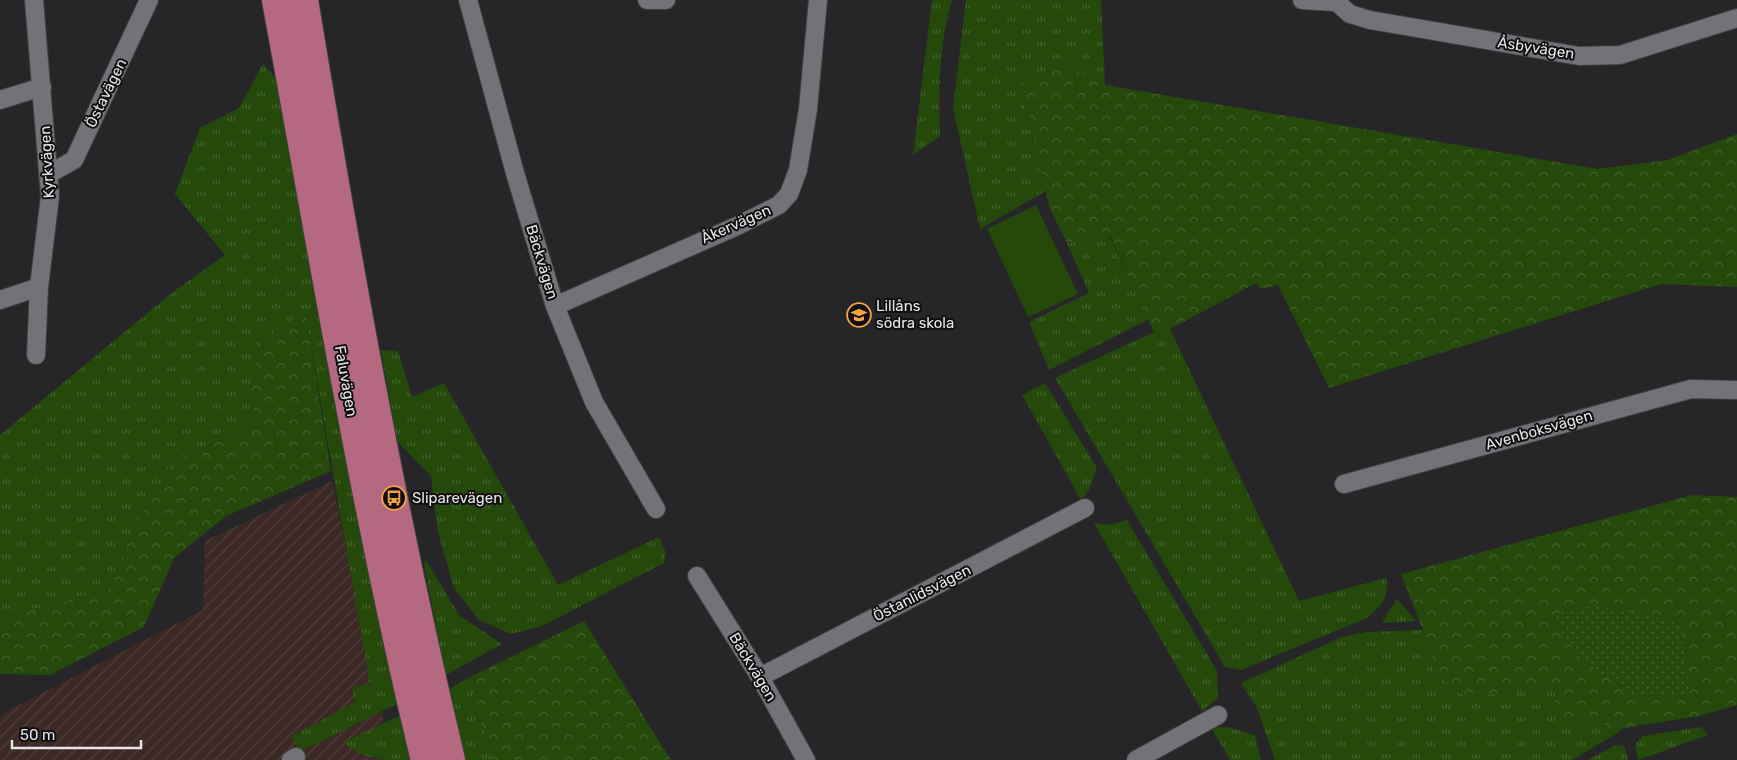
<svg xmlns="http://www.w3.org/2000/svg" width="1737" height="760" font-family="Rubik,sans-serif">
	<defs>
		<pattern id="industrial-furrows" width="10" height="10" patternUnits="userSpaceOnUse" patternTransform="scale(1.25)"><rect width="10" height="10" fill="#3c2925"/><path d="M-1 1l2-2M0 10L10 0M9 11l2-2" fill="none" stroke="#4f3e3a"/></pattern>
		<pattern id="grass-tufts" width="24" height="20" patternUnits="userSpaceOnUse" patternTransform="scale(1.25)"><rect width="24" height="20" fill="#24490a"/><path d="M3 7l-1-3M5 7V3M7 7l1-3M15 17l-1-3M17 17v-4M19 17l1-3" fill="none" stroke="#44632e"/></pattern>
		<pattern id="forest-crowns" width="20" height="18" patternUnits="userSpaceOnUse" patternTransform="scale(1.25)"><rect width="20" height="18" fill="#24490a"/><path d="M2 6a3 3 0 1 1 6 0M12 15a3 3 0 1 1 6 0" fill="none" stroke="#44632e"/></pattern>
		<pattern id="park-dots" width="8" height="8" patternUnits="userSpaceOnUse" patternTransform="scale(1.25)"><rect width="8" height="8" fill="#24490a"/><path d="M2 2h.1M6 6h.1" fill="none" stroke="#44632e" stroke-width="1.8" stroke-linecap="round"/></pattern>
	</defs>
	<rect width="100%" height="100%" fill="#262629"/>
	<path fill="url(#industrial-furrows)" d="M 332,481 L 392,760 L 0,760 L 0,715 L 203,610 L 205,541 Z"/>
	<g fill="url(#grass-tufts)">
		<path d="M 932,0 L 952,0 C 939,45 938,90 940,136 L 913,155 Z"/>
		<path d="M 966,0 L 1101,0 L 1105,85 L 1074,67 L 1019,76 L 1046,191 L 980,229 L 953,108 Z"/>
		<path d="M 263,64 L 275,77 L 399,703 L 299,752 L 291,737 L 355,702 L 352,687 L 370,684 L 305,313 L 249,396 L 258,425 L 173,461 L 142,513 L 120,560 L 112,589 L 0,618 L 0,435 L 173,292 L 225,255 L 175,194 L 200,128 L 239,108 Z"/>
		<path d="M 1109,235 L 1149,319 L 1049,370 L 1029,322 L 1089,293 L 1067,243 Z"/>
		<path d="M 1170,329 L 1299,601 L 1386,578 C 1390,597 1381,606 1367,618 L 1241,670 L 1225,667 L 1055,378 L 1154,332 Z"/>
		<path d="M 381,350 L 398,351 L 412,397 L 444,383 L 558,585 L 659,537 L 666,553 L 664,563 L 542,626 L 511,634 L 479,620 L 454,588 L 438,532 L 431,476 L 397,441 Z"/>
		<path d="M 1045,383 L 1097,468 L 1089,490 L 1081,500 L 1022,395 Z"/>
		<path d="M 1127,520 L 1217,671 L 1218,698 L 1202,711 L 1094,523 L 1110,525 Z"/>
		<path d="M 426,560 L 459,615 L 502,644 L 446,675 L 424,565 Z"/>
		<path d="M 1396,600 L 1398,600 L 1416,621 L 1383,623 L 1383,621 Z"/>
		<path d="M 1423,630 L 1436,674 L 1466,697 L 1553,686 L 1556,698 L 1571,726 L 1600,717 L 1614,735 L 1572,760 L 1275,760 L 1257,708 L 1241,683 L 1342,637 L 1366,632 Z"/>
		<path d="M 468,678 L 478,718 L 494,748 L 490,760 L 465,760 L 449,689 Z"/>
		<path d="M 401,715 L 412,760 C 387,760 360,760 344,742 Z"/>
		<path d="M 1210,726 L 1231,728 L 1255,735 L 1261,760 L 1230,760 Z"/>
		<path d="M 1701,727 L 1708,735 L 1638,760 L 1635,744 L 1643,736 Z"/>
		<path d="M 1616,745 L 1624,746 L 1628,760 L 1588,760 Z"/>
	</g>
	<g fill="url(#forest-crowns)">
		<path d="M 1074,67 L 1105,85 L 1598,169 L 1668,160 L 1737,134 L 1737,287 L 1661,284 L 1329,388 L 1278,285 L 1261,289 L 1256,283 L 1170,329 L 1154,332 L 1110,235 L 1067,243 L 1050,209 L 1019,76 Z"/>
		<path d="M 305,312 L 331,471 L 226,516 L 174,558 L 144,627 L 50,675 L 0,674 L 0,618 L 112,589 L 120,560 L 142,513 L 173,461 L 258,425 L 249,396 L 260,339 Z"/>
		<path d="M 1692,495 L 1737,497 L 1737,705 L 1699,716 L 1624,728 L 1614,735 L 1600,717 L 1571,726 L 1551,713 L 1556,698 L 1553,686 L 1466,697 L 1436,674 L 1423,630 L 1401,574 Z"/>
		<path d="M 584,621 L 671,760 L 490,760 L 494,748 L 478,718 L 468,678 Z"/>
	</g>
	<path fill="url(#park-dots)" d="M 1594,605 L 1680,622 L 1690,694 L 1630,695 L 1578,656 L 1550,615 Z"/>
	<path fill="#24490a" d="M 1036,205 L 1078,294 L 1028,317 L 987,229 Z"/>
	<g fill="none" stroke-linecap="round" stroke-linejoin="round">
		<g stroke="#424245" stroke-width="20">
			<g id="street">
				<path d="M 34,0 L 50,196 L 39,287 L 36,355"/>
				<path d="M 468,0 L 515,173 L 555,306 L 594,402 L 656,509"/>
				<path d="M 647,0 L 666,0"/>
				<path d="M 1302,0 L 1335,2"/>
				<path d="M 1334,0 L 1350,14 L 1370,20 L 1579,56 L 1620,55 L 1737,18"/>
				<path d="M 0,100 L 42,87"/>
				<path d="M 49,174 L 74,160 L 149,0"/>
				<path d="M 0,300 L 39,287"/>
				<path d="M 555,306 L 737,226 L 779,205 L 789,194 L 798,170 L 808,109 L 818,0"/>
				<path d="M 1344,484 L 1691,389 L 1737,390"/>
				<path d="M 697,576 L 760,677 L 806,760"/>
				<path d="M 760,677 L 1085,508"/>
				<path d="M 291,760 L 296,757"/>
				<path d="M 1136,760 L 1218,715"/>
			</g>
		</g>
		<g stroke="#424245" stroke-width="30">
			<g id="highway">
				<path d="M 276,0 C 323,254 364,509 425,760"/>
				<path d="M 304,0 C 346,255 391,509 451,760"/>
			</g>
		</g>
		<use href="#street" stroke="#737377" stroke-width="18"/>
		<use href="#highway" stroke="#b46980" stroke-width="28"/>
	</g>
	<defs>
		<g id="school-ring" transform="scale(1.25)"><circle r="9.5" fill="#0f0f11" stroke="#f4a344" stroke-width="1.5"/><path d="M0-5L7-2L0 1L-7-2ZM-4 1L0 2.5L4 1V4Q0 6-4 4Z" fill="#f4a344"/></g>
		<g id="bus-ring" transform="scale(1.25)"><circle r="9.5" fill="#0f0f11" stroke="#f4a344" stroke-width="1.5"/><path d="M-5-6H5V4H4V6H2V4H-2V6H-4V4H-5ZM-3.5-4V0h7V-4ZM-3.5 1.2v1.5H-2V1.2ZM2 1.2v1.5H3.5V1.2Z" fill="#f4a344"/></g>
	</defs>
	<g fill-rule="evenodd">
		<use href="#school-ring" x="859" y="315"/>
		<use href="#bus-ring" x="394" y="498"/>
	</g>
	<g text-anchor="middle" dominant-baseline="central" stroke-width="4" stroke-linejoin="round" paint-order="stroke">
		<g font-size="15" fill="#e5e5e7" stroke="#0f0f11">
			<text transform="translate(1536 48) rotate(9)">Åsbyvägen</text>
			<text transform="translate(106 93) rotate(-64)">Östavägen</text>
			<text transform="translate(47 162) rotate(-93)">Kyrkvägen</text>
			<text transform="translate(736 224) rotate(-24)">Åkervägen</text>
			<text transform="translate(542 262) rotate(73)">Bäckvägen</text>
			<text transform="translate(346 381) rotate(80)">Faluvägen</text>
			<text transform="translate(1539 430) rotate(-16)">Avenboksvägen</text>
			<text transform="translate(922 593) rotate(-27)">Östanlidsvägen</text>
			<text transform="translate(753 667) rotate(59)">Bäckvägen</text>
		</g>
		<g font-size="15" fill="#e5e5e7" stroke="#0f0f11" text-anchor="start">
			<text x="876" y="306">Lillåns<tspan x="876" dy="17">södra skola</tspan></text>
			<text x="412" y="498">Sliparevägen</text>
		</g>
	</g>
	<path d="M12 740v8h129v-8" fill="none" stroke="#e5e5e7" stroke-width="2.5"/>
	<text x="20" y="740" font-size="15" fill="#e5e5e7" stroke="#0f0f11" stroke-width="4" paint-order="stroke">50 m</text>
</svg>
